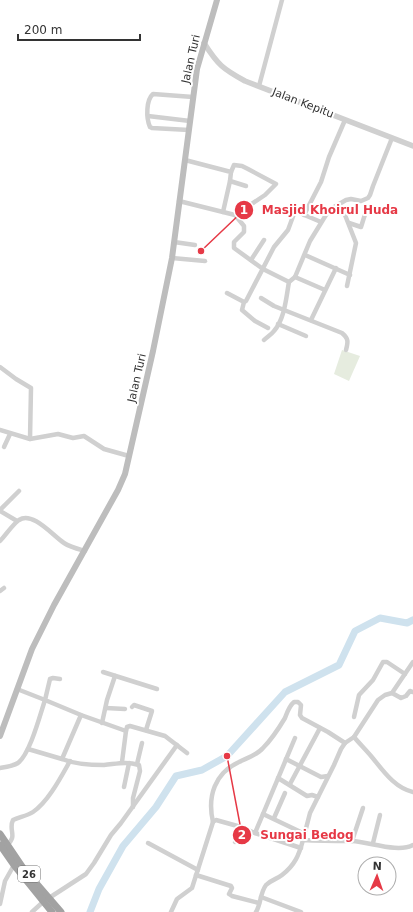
<svg xmlns="http://www.w3.org/2000/svg" width="413" height="912" font-family="'DejaVu Sans',sans-serif">
	<rect width="100%" height="100%" fill="#fff"/>
	<path fill="#e6ecdf" d="M 342,350 L 360,356 L 349,381 L 334,374 Z"/>
	<g fill="none" stroke-linecap="round" stroke-linejoin="round">
		<path stroke="#cfe2ee" stroke-width="7" d="M 90,912 L 99,889 L 123,846 L 156,807 L 176,776 L 202,770 L 227,756 L 285,692 L 339,665 L 355,631 L 380,618 L 407,623 L 413,620"/>
		<g stroke="#d0d0d0" stroke-width="4.5">
			<path d="M 259,86 L 282,0"/>
			<path d="M 148,116 L 190,121"/>
			<path d="M 189,130 L 152,128 L 150,127 C 146,118 146,100 153,94 L 193,97"/>
			<path d="M 185,160 L 231,172 L 230,181"/>
			<path d="M 231,172 L 234,165 L 242,166 L 248,169 L 276,184 L 265,195 L 235,215"/>
			<path d="M 179,201 L 235,215 L 244,226 L 244,232 L 234,242 L 234,248 L 263,269 L 289,282"/>
			<path d="M 338,205 L 345,215 L 356,243 L 347,286"/>
			<path d="M 223,212 L 230,181 L 246,186"/>
			<path d="M 304,215 L 321,182 L 329,157 L 345,120"/>
			<path d="M 349,223 L 361,227 L 367,208"/>
			<path d="M 174,242 L 195,245"/>
			<path d="M 305,255 L 350,275"/>
			<path d="M 172,258 L 205,261"/>
			<path d="M 251,260 L 264,240"/>
			<path d="M 295,277 L 325,290"/>
			<path d="M 227,293 L 244,302 L 246,301 L 274,247 L 288,230 L 295,211 L 321,222"/>
			<path d="M 261,298 L 274,306 L 342,333 C 349,339 348,342 346,350"/>
			<path d="M 244,302 L 242,310 L 255,321 L 268,328"/>
			<path d="M 311,320 L 336,268"/>
			<path d="M 278,324 L 306,336"/>
			<path d="M 264,340 C 267,337 271,335 274,331 C 285,318 286,298 289,282 L 295,277 L 310,241 L 329,210 L 346,200 L 351,199 L 361,201 L 368,198 L 370,195 L 373,186 L 392,138"/>
			<path d="M 0,367 L 16,379 L 31,388 L 30,439"/>
			<path d="M 0,430 L 30,439 L 58,434 L 73,438 L 84,436 L 104,449 L 129,456"/>
			<path d="M 4,447 L 10,434"/>
			<path d="M 0,510 L 19,491"/>
			<path d="M 0,511 L 17,521"/>
			<path d="M 0,541 C 6,535 12,525 19,520 C 33,511 53,536 64,543 C 70,547 78,549 85,551"/>
			<path d="M 0,591 L 4,588"/>
			<path d="M 103,672 L 157,689"/>
			<path d="M 392,693 L 401,698 L 406,696 L 410,691 L 413,692"/>
			<path d="M 132,707 L 134,705 L 152,711 L 146,730"/>
			<path d="M 106,708 L 125,709"/>
			<path d="M 81,715 L 126,731"/>
			<path d="M 354,717 L 359,695 L 373,680 L 383,662 L 387,662 L 405,674"/>
			<path d="M 102,723 L 107,700 L 115,676"/>
			<path d="M 354,737 C 359,743 365,749 371,756 C 382,769 394,788 413,792"/>
			<path d="M 28,749 L 62,759 L 81,715 L 45,700 L 50,679 L 53,678 L 60,679"/>
			<path d="M 62,759 C 75,764 91,765 104,765 C 116,764 126,761 139,765 L 140,771 L 133,798 L 133,807"/>
			<path d="M 286,759 L 321,777 L 328,776"/>
			<path d="M 122,762 L 126,731 L 127,727 L 130,726 L 165,736 L 187,753"/>
			<path d="M 137,764 L 142,743"/>
			<path d="M 0,768 C 6,767 13,766 18,763 C 30,754 40,715 45,700 L 17,689"/>
			<path d="M 278,778 L 307,796 L 312,795 L 318,797"/>
			<path d="M 290,784 L 320,728"/>
			<path d="M 124,787 L 129,763"/>
			<path d="M 263,814 L 295,738"/>
			<path d="M 274,818 L 285,793"/>
			<path d="M 213,822 C 207,796 215,773 239,762 C 247,758 257,755 263,748 C 271,740 279,728 285,718 C 287,713 289,706 294,702 L 298,702 L 301,705 L 300,715 L 302,718 L 328,732 L 345,743"/>
			<path d="M 255,833 L 301,848"/>
			<path d="M 303,840 L 310,813 L 334,765 L 341,749 L 345,743 L 354,737 L 378,700 L 385,695 L 392,693 L 413,662"/>
			<path d="M 352,841 L 363,808"/>
			<path d="M 235,842 L 241,827"/>
			<path d="M 148,843 L 198,870"/>
			<path d="M 373,843 L 380,815"/>
			<path d="M 7,845 C 18,836 8,830 13,820 C 19,817 27,816 33,812 C 48,802 61,777 70,761"/>
			<path d="M 196,875 L 231,886 L 232,888 L 229,894 L 232,896 L 259,903"/>
			<path d="M 261,897 L 301,912"/>
			<path d="M 49,898 L 86,874 L 94,863 L 111,835 L 121,823 L 177,745"/>
			<path d="M 0,904 L 5,881 L 14,865"/>
			<path d="M 32,912 L 43,902"/>
			<path d="M 171,912 L 177,899 L 192,888 L 213,822 L 216,820 L 241,827 L 255,833 L 263,814 L 305,834"/>
			<path d="M 256,912 C 261,904 260,893 266,885 C 271,880 277,879 282,875 C 295,865 299,855 303,840 C 320,841 336,841 352,841 C 370,842 398,853 413,845"/>
		</g>
		<path stroke="#d0d0d0" stroke-width="5.5" d="M 204,43 C 218,65 223,69 245,81 L 413,146"/>
		<path stroke="#bdbdbd" stroke-width="6" d="M 0,736 L 32,649 L 54,605 L 118,490 L 125,474 L 153,351 L 172,258 L 197,69 L 217,0"/>
		<g stroke="#a2a2a2" stroke-width="7">
			<path d="M 0,834 L 23,868 L 61,912"/>
			<path d="M 0,845 L 14,865 L 52,912"/>
		</g>
	</g>
	<g text-anchor="middle" dominant-baseline="central" stroke-width="4" stroke-linejoin="round" paint-order="stroke">
		<rect fill="#fff" stroke="#707070" stroke-width="1" x="18" y="866" width="22" height="16" rx="3"/>
		<g font-size="10" font-weight="bold" fill="#333">
			<text x="29" y="874">26</text>
		</g>
		<g font-size="11" fill="#333" stroke="#fff">
			<text transform="translate(191 59) rotate(-77)">Jalan Turi</text>
			<text transform="translate(303 103) rotate(21)">Jalan Kepitu</text>
			<text transform="translate(137 378) rotate(-77)">Jalan Turi</text>
		</g>
	</g>
	<path fill="none" stroke="#e63946" stroke-width="1.5" d="M201 251L244 210M227 756L242 835"/>
	<g fill="#e63946" stroke="#fff" stroke-width="1.5">
		<circle cx="201" cy="251" r="4"/>
		<circle cx="227" cy="756" r="4"/>
		<circle cx="244" cy="210" r="10"/>
		<circle cx="242" cy="835" r="10"/>
	</g>
	<g font-size="12" text-anchor="middle" font-weight="bold" fill="#fff">
		<text x="244" y="214">1</text>
		<text x="242" y="839">2</text>
	</g>
	<g font-size="12" text-anchor="middle" font-weight="bold" fill="#e63946" stroke="#fff" stroke-width="4" stroke-linejoin="round" paint-order="stroke">
		<text x="330" y="214">Masjid Khoirul Huda</text>
		<text x="307" y="839">Sungai Bedog</text>
	</g>
	<g transform="translate(377 876) rotate(2)"><circle r="19" fill="#ffffff" stroke="#adadad"/>
	<path d="M0-3L7 15L0 10L-7 15Z" fill="#e63946"/>
	<text y="-6" font-size="11" font-weight="bold" text-anchor="middle" fill="#333333">N</text>
	</g>
	<path d="M18 34v6h122v-6" fill="none" stroke="#333333" stroke-width="2"/>
	<text x="24" y="34" font-size="12" fill="#333333" stroke="#ffffff" stroke-width="3" paint-order="stroke">200 m</text>
</svg>
